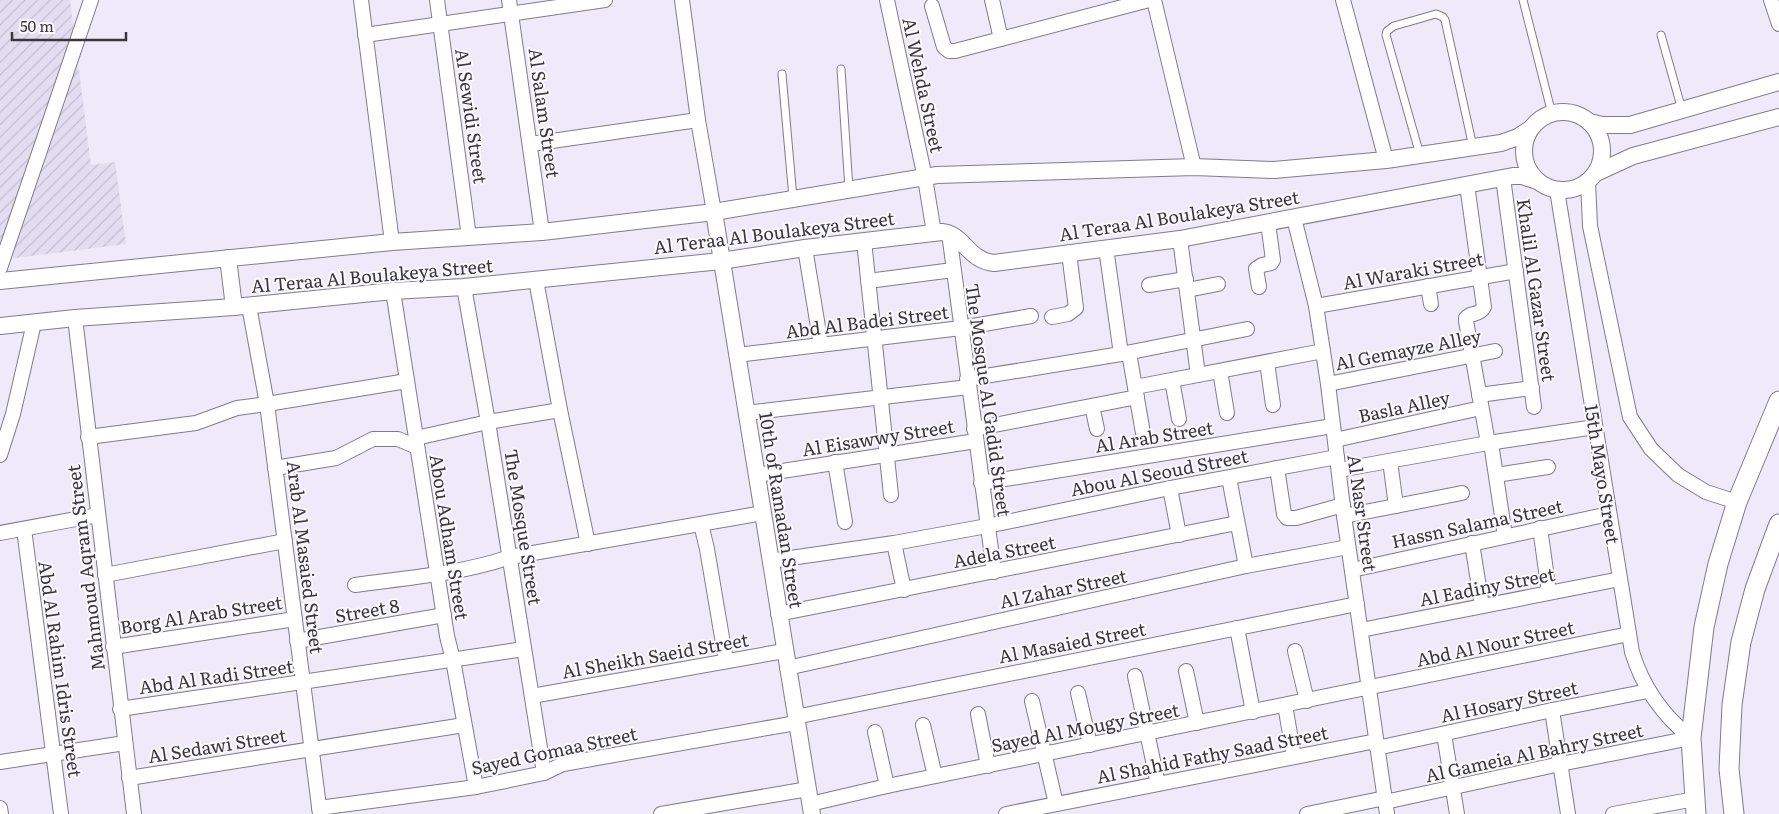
<svg xmlns="http://www.w3.org/2000/svg" width="1779" height="814" font-family="Literata,serif">
	<defs>
		<pattern id="industrial-furrows" width="10" height="10" patternUnits="userSpaceOnUse" patternTransform="scale(1.25)"><rect width="10" height="10" fill="#e3ddf2"/><path d="M-1 1l2-2M0 10L10 0M9 11l2-2" fill="none" stroke="#c4bed0"/></pattern>
	</defs>
	<rect width="100%" height="100%" fill="#eeeaf9"/>
	<path fill="url(#industrial-furrows)" d="M 0,0 L 70,0 L 91,165 L 115,162 L 126,244 L 0,260 Z"/>
	<g fill="none" stroke-linecap="round" stroke-linejoin="round">
		<g stroke="#807c8a" stroke-width="9">
			<g id="service">
				<path d="M 1523,0 L 1552,114"/>
				<path d="M 1661,35 L 1682,110"/>
				<path d="M 841,69 L 849,189"/>
				<path d="M 782,74 L 793,198"/>
				<path d="M 1420,155 L 1386,35 L 1387,31 L 1394,26 L 1436,14 L 1443,17 L 1445,20 L 1473,147"/>
			</g>
		</g>
		<g stroke="#807c8a" stroke-width="16">
			<g id="minor">
				<path d="M 361,0 L 392,242"/>
				<path d="M 437,0 L 469,237"/>
				<path d="M 509,0 L 542,232"/>
				<path d="M 682,0 L 698,120 L 714,212"/>
				<path d="M 887,0 L 925,178 L 934,233"/>
				<path d="M 992,0 L 1001,39"/>
				<path d="M 1154,0 L 1194,167"/>
				<path d="M 1343,0 L 1386,160"/>
				<path d="M 1771,0 L 1779,24"/>
				<path d="M 932,6 L 944,47 L 949,51 L 955,51 L 1149,0"/>
				<path d="M 365,35 L 605,0"/>
				<path d="M 531,144 L 698,120"/>
				<path d="M 1503,178 L 1534,407"/>
				<path d="M 1588,182 L 1590,226 L 1630,417 L 1651,449 L 1678,475 L 1706,492 L 1737,502"/>
				<path d="M 1467,185 L 1484,307 C 1478,317 1472,311 1466,318 L 1466,321 L 1488,443"/>
				<path d="M 1557,190 L 1632,652 C 1643,688 1662,715 1691,738"/>
				<path d="M 1294,218 L 1316,306 L 1328,384 L 1344,516 L 1387,814"/>
				<path d="M 949,233 L 994,572"/>
				<path d="M 1180,239 L 1198,375"/>
				<path d="M 864,241 L 891,495"/>
				<path d="M 805,248 L 821,345"/>
				<path d="M 1106,248 L 1121,354"/>
				<path d="M 0,268 L 91,0"/>
				<path d="M 536,280 L 560,410 L 588,544"/>
				<path d="M 868,281 L 953,270"/>
				<path d="M 1149,285 L 1186,279"/>
				<path d="M 1428,286 L 1431,304"/>
				<path d="M 464,287 L 488,422 L 544,773"/>
				<path d="M 1259,287 L 1256,269 L 1262,265 L 1271,263 L 1273,260 L 1268,223"/>
				<path d="M 1187,290 L 1218,284"/>
				<path d="M 393,291 L 447,636 L 453,660 L 476,787"/>
				<path d="M 249,306 L 267,404 L 320,814"/>
				<path d="M 1316,306 L 1516,271"/>
				<path d="M 1052,317 L 1068,314 L 1076,308 L 1069,253"/>
				<path d="M 75,318 L 134,814"/>
				<path d="M 1129,353 L 1143,433"/>
				<path d="M 737,355 L 961,328 L 1031,316"/>
				<path d="M 1267,362 L 1273,405"/>
				<path d="M 1220,371 L 1227,413"/>
				<path d="M 967,379 L 1121,354 L 1247,329"/>
				<path d="M 1172,380 L 1179,419"/>
				<path d="M 1328,384 L 1495,351"/>
				<path d="M 1135,387 L 1323,351"/>
				<path d="M 1479,395 L 1532,388"/>
				<path d="M 1092,406 L 1097,429"/>
				<path d="M 746,413 L 969,387"/>
				<path d="M 974,429 L 1137,397"/>
				<path d="M 88,437 L 196,423 L 237,408 L 267,404 L 407,381"/>
				<path d="M 416,438 L 488,422 L 560,410"/>
				<path d="M 1335,440 L 1481,408"/>
				<path d="M 1491,443 L 1505,536"/>
				<path d="M 0,455 L 13,414 L 34,323"/>
				<path d="M 1390,461 L 1396,506"/>
				<path d="M 835,462 L 845,522"/>
				<path d="M 275,468 L 336,458 L 373,439 L 398,439 L 417,447"/>
				<path d="M 1277,468 L 1284,514 L 1287,518 L 1296,518 L 1343,505"/>
				<path d="M 1339,470 L 1488,443 L 1595,427"/>
				<path d="M 756,475 L 976,441"/>
				<path d="M 1496,475 L 1548,467"/>
				<path d="M 1229,478 L 1246,566"/>
				<path d="M 981,483 L 1333,426"/>
				<path d="M 1170,488 L 1179,535"/>
				<path d="M 1344,516 L 1462,493"/>
				<path d="M 701,524 L 707,549 L 726,661"/>
				<path d="M 1540,528 L 1549,592"/>
				<path d="M 24,529 L 61,814"/>
				<path d="M 0,533 L 98,515"/>
				<path d="M 894,543 L 904,590"/>
				<path d="M 1472,543 L 1482,606"/>
				<path d="M 770,561 L 894,543 L 987,526 L 1170,488 L 1337,457"/>
				<path d="M 1352,570 L 1609,514"/>
				<path d="M 105,575 L 285,541"/>
				<path d="M 355,585 C 406,578 460,574 510,557 L 763,513"/>
				<path d="M 778,614 L 1237,523"/>
				<path d="M 1237,628 L 1253,712"/>
				<path d="M 1361,630 L 1620,579"/>
				<path d="M 297,641 L 444,615"/>
				<path d="M 113,647 L 295,619"/>
				<path d="M 1295,651 L 1307,701"/>
				<path d="M 787,668 L 1246,566 L 1348,547"/>
				<path d="M 1186,671 L 1197,723"/>
				<path d="M 1135,676 L 1158,784"/>
				<path d="M 1078,693 L 1090,745"/>
				<path d="M 532,696 L 784,651"/>
				<path d="M 1032,701 L 1056,804"/>
				<path d="M 1285,705 L 1294,757"/>
				<path d="M 120,709 L 524,649"/>
				<path d="M 1552,710 L 1568,814"/>
				<path d="M 978,714 L 988,766"/>
				<path d="M 795,717 L 1357,604"/>
				<path d="M 923,725 L 935,776"/>
				<path d="M 875,732 L 887,786"/>
				<path d="M 1444,734 L 1457,814"/>
				<path d="M 1377,748 L 1552,710 L 1648,691"/>
				<path d="M 0,762 L 125,743"/>
				<path d="M 129,778 L 464,725"/>
				<path d="M 1385,802 L 1560,764 L 1691,738"/>
				<path d="M 810,804 L 887,786 L 1629,634"/>
				<path d="M 0,808 L 1,814"/>
				<path d="M 319,808 L 476,787 L 544,773 L 563,764 L 796,723"/>
				<path d="M 661,814 L 808,789"/>
				<path d="M 1006,814 L 1376,741"/>
				<path d="M 1307,814 L 1385,798"/>
				<path d="M 1613,814 L 1695,799"/>
			</g>
		</g>
		<g stroke="#807c8a" stroke-width="18">
			<g id="tertiary">
				<circle cx="1563" cy="151" r="39"/>
				<path d="M 1589,122 L 1603,125 L 1630,125 L 1779,82"/>
				<path d="M 1596,173 L 1633,156 L 1779,117"/>
				<path d="M 714,212 L 812,814"/>
				<path d="M 228,258 L 234,307"/>
				<path d="M 0,281 L 392,242 L 542,232 L 714,212 L 937,175 L 1194,167 L 1274,170 L 1386,160 L 1501,143 L 1518,137 L 1530,129"/>
				<path d="M 0,326 L 75,318 L 234,307 L 393,291 L 464,287 L 721,261 L 805,248 L 942,232 C 964,234 967,260 994,263 L 1180,239 L 1513,176 L 1522,176 L 1537,181"/>
			</g>
		</g>
		<g stroke="#807c8a" stroke-width="21">
			<g id="secondary">
				<path d="M 1696,814 L 1691,738 L 1704,627 L 1718,564 L 1737,502 L 1779,401"/>
				<path d="M 1734,814 L 1729,769 L 1732,705 L 1741,642 L 1755,589 L 1779,524"/>
			</g>
		</g>
		<use href="#service" stroke="#fff" stroke-width="7"/>
		<use href="#minor" stroke="#fff" stroke-width="14"/>
		<use href="#tertiary" stroke="#fff" stroke-width="16"/>
		<use href="#secondary" stroke="#fff" stroke-width="19"/>
	</g>
	<g text-anchor="middle" dominant-baseline="central" stroke-width="4" stroke-linejoin="round" paint-order="stroke">
		<g font-size="18" fill="#39373d" stroke="#faf9fd">
			<text transform="translate(924 85) rotate(78)">Al Wehda Street</text>
			<text transform="translate(545 113) rotate(82)">Al Salam Street</text>
			<text transform="translate(472 116) rotate(82)">Al Sewidi Street</text>
			<text transform="translate(1179 215) rotate(-9)">Al Teraa Al Boulakeya Street</text>
			<text transform="translate(774 232) rotate(-7)">Al Teraa Al Boulakeya Street</text>
			<text transform="translate(1413 270) rotate(-10)">Al Waraki Street</text>
			<text transform="translate(372 275) rotate(-5)">Al Teraa Al Boulakeya Street</text>
			<text transform="translate(1537 290) rotate(82)">Khalil Al Gazar Street</text>
			<text transform="translate(867 321) rotate(-7)">Abd Al Badei Street</text>
			<text transform="translate(1408 349) rotate(-11)">Al Gemayze Alley</text>
			<text transform="translate(989 400) rotate(82)">The Mosque Al Gadid Street</text>
			<text transform="translate(1404 406) rotate(-12)">Basla Alley</text>
			<text transform="translate(1154 436) rotate(-9)">Al Arab Street</text>
			<text transform="translate(878 437) rotate(-9)">Al Eisawwy Street</text>
			<text transform="translate(1159 472) rotate(-11)">Abou Al Seoud Street</text>
			<text transform="translate(1603 474) rotate(81)">15th Mayo Street</text>
			<text transform="translate(782 510) rotate(81)">10th of Ramadan Street</text>
			<text transform="translate(1363 513) rotate(82)">Al Nasr Street</text>
			<text transform="translate(1477 523) rotate(-12)">Hassn Salama Street</text>
			<text transform="translate(524 527) rotate(81)">The Mosque Street</text>
			<text transform="translate(450 537) rotate(81)">Abou Adham Street</text>
			<text transform="translate(1004 551) rotate(-11)">Adela Street</text>
			<text transform="translate(306 557) rotate(83)">Arab Al Masaied Street</text>
			<text transform="translate(85 568) rotate(-97)">Mahmoud Aqram Street</text>
			<text transform="translate(1487 586) rotate(-11)">Al Eadiny Street</text>
			<text transform="translate(1063 588) rotate(-12)">Al Zahar Street</text>
			<text transform="translate(367 610) rotate(-10)">Street 8</text>
			<text transform="translate(201 614) rotate(-9)">Borg Al Arab Street</text>
			<text transform="translate(1072 642) rotate(-11)">Al Masaied Street</text>
			<text transform="translate(1495 643) rotate(-12)">Abd Al Nour Street</text>
			<text transform="translate(655 655) rotate(-10)">Al Sheikh Saeid Street</text>
			<text transform="translate(61 669) rotate(82)">Abd Al Rahim Idris Street</text>
			<text transform="translate(216 676) rotate(-8)">Abd Al Radi Street</text>
			<text transform="translate(1509 701) rotate(-12)">Al Hosary Street</text>
			<text transform="translate(1085 727) rotate(-11)">Sayed Al Mougy Street</text>
			<text transform="translate(217 745) rotate(-9)">Al Sedawi Street</text>
			<text transform="translate(554 750) rotate(-12)">Sayed Gomaa Street</text>
			<text transform="translate(1534 752) rotate(-12)">Al Gameia Al Bahry Street</text>
			<text transform="translate(1212 754) rotate(-11)">Al Shahid Fathy Saad Street</text>
		</g>
	</g>
	<path d="M12 32v8h114v-8" fill="none" stroke="#39373d" stroke-width="2.5"/>
	<text x="20" y="32" font-size="15" fill="#39373d" stroke="#faf9fd" stroke-width="4" paint-order="stroke">50 m</text>
</svg>
